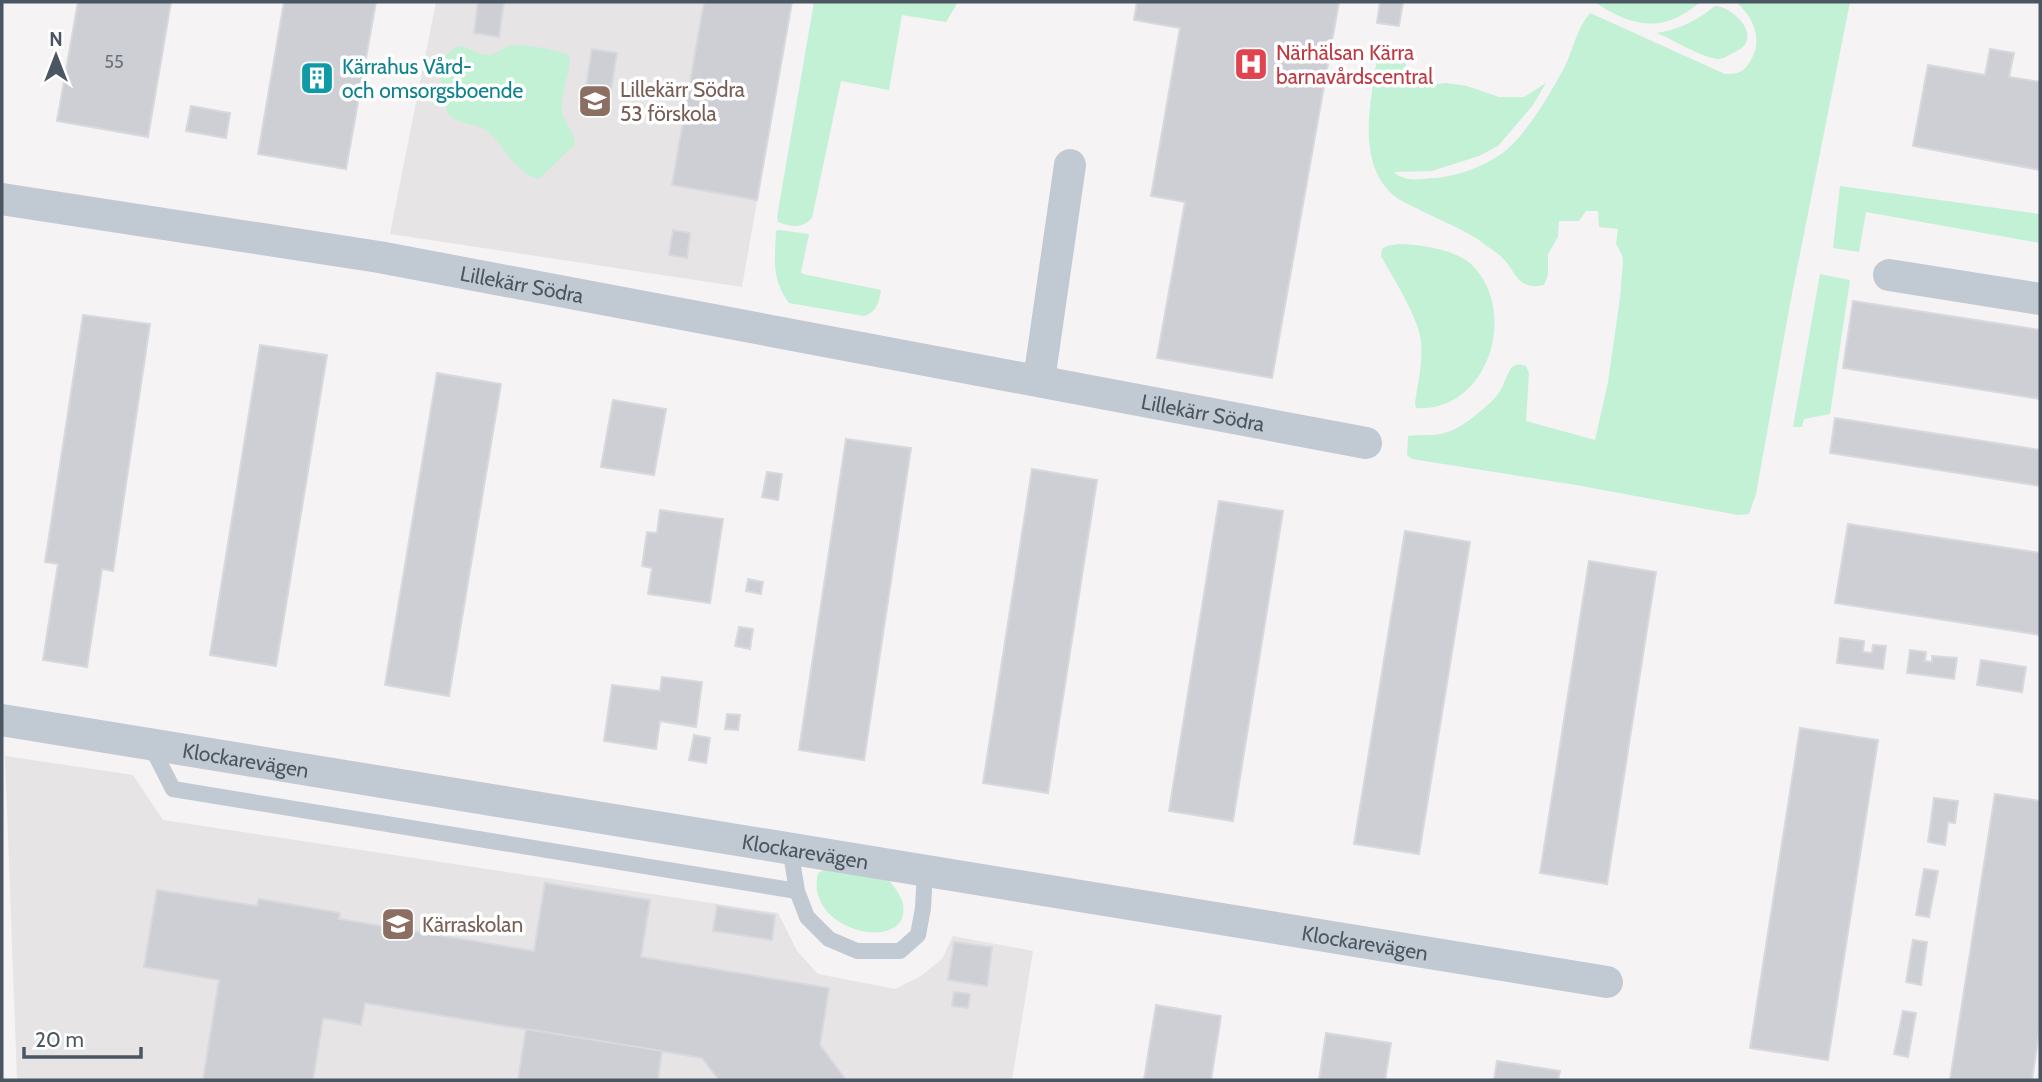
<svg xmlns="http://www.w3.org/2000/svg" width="2042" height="1082" font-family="Cabin,sans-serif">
	<rect width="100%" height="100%" fill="#f5f3f3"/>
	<g fill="#e6e4e5">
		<path d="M 436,2 L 792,2 L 742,287 L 390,234 Z"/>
		<path d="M 5,756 L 133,775 L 163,820 L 778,913 L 797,951 L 818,974 L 895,989 L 921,976 L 942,959 L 953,936 L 1033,951 L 1012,1080 L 17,1080 Z"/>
	</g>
	<g fill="#c3f1d5">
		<path d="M 814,2 L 958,2 L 946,22 L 902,15 L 889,90 L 841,81 L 812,218 C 802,229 791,227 778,222 L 777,217 Z"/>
		<path d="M 1594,2 L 1702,2 C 1694,6 1687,13 1678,17 C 1647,32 1621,19 1594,2 Z"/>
		<path d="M 1736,2 L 1850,2 L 1790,304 L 1756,494 L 1749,514 L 1738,515 L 1576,485 L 1412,459 L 1407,455 L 1408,436 C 1419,434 1430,436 1441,434 C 1460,430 1478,414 1492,401 C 1497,396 1502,389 1504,383 C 1509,372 1511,360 1526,366 L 1529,373 L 1526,421 L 1595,440 L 1608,382 L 1620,298 L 1623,261 L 1622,255 L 1616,244 L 1618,229 L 1599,227 L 1598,211 L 1586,211 L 1579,221 L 1559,221 L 1558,237 L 1548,254 L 1548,275 L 1544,285 C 1521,290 1518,278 1507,263 C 1502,256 1494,251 1487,246 C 1466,229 1440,221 1416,208 C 1410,205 1403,202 1397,198 C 1353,165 1372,97 1378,52 L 1406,54 L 1406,79 L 1423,86 L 1446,83 L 1467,86 L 1499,97 L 1524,97 L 1546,83 L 1533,105 L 1498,146 L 1479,156 L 1432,171 L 1394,172 C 1403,182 1422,179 1435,178 C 1458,176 1482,167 1501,154 C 1525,138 1554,88 1567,62 C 1574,45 1578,27 1590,13 L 1725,74 C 1740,74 1744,72 1752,58 C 1763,38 1752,15 1736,2 Z"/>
		<path d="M 1715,6 C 1729,6 1754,27 1746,43 C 1743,48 1737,51 1733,53 C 1727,56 1723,59 1718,59 C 1700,57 1674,40 1657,33 C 1678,30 1698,20 1715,6 Z"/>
		<path d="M 457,46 C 468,47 479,55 488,55 C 497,54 501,49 509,46 C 523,43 556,50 569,55 C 572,74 559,93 562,112 C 564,124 575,131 575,144 L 539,179 C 515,174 505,146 488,132 C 478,123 464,125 453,118 C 440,109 437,71 445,57 C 448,53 453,49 457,46 Z"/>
		<path d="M 1840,186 L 2040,214 L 2040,243 L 1866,212 L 1859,252 L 1833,248 Z"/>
		<path d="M 779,230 L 809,234 L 801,272 L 803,274 L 881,290 C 879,302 877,312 864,316 L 789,303 C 771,279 775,259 776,231 Z"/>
		<path d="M 1399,244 C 1419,244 1456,250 1471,264 C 1520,311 1488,413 1416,408 L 1415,403 C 1418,383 1423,362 1421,342 C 1419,318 1393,278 1381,256 L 1382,249 L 1387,246 Z"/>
		<path d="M 1820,274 L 1850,280 L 1830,414 L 1804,419 L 1802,427 L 1793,427 Z"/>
		<path d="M 824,870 L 889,880 C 894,887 901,895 903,904 C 912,955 803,933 818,873 Z"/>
	</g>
	<g fill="#cdcfd5" stroke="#d7d9de" stroke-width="2">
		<path d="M 78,2 L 171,2 L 148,137 L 57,121 Z"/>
		<path d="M 284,2 L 376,2 L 346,169 L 258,154 Z"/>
		<path d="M 478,2 L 504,2 L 499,37 L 474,33 Z"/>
		<path d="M 704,2 L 792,2 L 757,200 L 672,185 Z"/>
		<path d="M 1137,2 L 1339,2 L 1272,378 L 1157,358 L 1185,202 L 1151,196 L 1180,28 L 1134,20 Z"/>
		<path d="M 1380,2 L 1403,2 L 1399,26 L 1377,23 Z"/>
		<path d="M 592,49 L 617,53 L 608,108 L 583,104 Z"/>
		<path d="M 1990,49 L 2014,53 L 2009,77 L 2040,82 L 2040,170 L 1913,146 L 1928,65 L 1985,75 Z"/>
		<path d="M 191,106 L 230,113 L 226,138 L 186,131 Z"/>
		<path d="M 673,230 L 690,233 L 687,258 L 669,255 Z"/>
		<path d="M 1853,301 L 2040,330 L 2040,399 L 1843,368 Z"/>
		<path d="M 83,315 L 150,324 L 113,571 L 102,569 L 87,667 L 43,660 L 58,564 L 45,562 Z"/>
		<path d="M 260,345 L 327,355 L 276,666 L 210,655 Z"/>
		<path d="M 437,373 L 501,384 L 449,696 L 385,685 Z"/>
		<path d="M 613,400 L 666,409 L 654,475 L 601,467 Z"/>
		<path d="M 1835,418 L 2040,450 L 2040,486 L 1830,453 Z"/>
		<path d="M 846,439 L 911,448 L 864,760 L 799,750 Z"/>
		<path d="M 1032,469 L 1097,480 L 1048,793 L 983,783 Z"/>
		<path d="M 767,472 L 782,474 L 778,500 L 762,497 Z"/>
		<path d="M 1219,501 L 1283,511 L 1233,821 L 1169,811 Z"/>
		<path d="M 660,510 L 723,519 L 710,603 L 648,594 L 652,568 L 642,566 L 647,532 L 657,533 Z"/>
		<path d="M 1848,524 L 2040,553 L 2040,635 L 1835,603 Z"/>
		<path d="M 1405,531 L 1470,542 L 1419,854 L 1354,844 Z"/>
		<path d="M 1589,561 L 1656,572 L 1607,884 L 1540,873 Z"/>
		<path d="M 748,579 L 763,582 L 761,594 L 746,591 Z"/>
		<path d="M 739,627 L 753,629 L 750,649 L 735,646 Z"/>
		<path d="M 1840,638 L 1864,641 L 1863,652 L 1872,653 L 1873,645 L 1886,646 L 1883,669 L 1837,663 Z"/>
		<path d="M 1910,650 L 1926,652 L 1925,661 L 1932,662 L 1932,656 L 1957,658 L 1954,679 L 1907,673 Z"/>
		<path d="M 1981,660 L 2026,667 L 2022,692 L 1977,685 Z"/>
		<path d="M 662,677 L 702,682 L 696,727 L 660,721 L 656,749 L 604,741 L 612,685 L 660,691 Z"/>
		<path d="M 727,714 L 740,715 L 738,730 L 725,729 Z"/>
		<path d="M 1800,728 L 1878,740 L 1828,1060 L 1750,1048 Z"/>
		<path d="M 694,735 L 710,738 L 706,763 L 689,760 Z"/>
		<path d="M 1995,794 L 2040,801 L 2040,1026 L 2032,1080 L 1950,1080 Z"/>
		<path d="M 1934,798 L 1958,801 L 1955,823 L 1948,822 L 1945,845 L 1928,842 Z"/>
		<path d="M 1924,869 L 1938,871 L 1929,917 L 1916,915 Z"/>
		<path d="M 545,883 L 650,900 L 641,957 L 829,988 L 820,1045 L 846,1080 L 719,1080 L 702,1058 L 365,1003 L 361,1025 L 323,1018 L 313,1080 L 203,1080 L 219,980 L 144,967 L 157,890 L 257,906 L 259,899 L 340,913 L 339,919 L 534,951 Z"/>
		<path d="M 717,906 L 775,915 L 772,940 L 713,931 Z"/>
		<path d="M 1913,940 L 1927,942 L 1921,985 L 1906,982 Z"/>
		<path d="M 954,942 L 992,947 L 987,986 L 948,980 Z"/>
		<path d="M 954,992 L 970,994 L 968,1008 L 952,1006 Z"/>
		<path d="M 1156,1005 L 1221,1016 L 1211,1080 L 1144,1080 Z"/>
		<path d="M 1903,1011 L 1916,1013 L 1908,1057 L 1894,1054 Z"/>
		<path d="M 526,1029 L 662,1051 L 658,1080 L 518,1080 Z"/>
		<path d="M 1326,1033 L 1391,1043 L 1385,1080 L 1319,1080 Z"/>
		<path d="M 1497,1061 L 1560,1071 L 1558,1080 L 1494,1080 Z"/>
	</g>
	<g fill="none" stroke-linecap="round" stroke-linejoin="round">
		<g stroke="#c1cad2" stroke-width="16">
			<path d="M 150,744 L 173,789 L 797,891"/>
			<path d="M 790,848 L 797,891 L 807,917 L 829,939 L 857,951 L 900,951 L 918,935 L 923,908 L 925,870"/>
		</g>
		<g stroke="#c1cad2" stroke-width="32">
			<path id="s1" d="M 2,199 L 379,257 L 1366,443"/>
			<path d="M 1889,275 L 2040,299"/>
			<path d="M 1039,380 L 1070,165"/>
			<path id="s2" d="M 2,720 L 1607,982"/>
		</g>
	</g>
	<defs>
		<g id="hospital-square" transform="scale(1.75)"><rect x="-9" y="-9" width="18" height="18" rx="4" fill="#e0444e" stroke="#fff"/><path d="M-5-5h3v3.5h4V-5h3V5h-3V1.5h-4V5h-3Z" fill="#fff"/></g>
		<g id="building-square" transform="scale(1.75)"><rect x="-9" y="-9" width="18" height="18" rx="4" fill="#0f9aa8" stroke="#fff"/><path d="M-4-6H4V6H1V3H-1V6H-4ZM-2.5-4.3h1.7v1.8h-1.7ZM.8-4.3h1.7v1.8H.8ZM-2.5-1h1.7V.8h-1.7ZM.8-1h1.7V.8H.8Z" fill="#fff"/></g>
		<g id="school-square" transform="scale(1.75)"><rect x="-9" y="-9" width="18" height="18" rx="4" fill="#8d6e63" stroke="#fff"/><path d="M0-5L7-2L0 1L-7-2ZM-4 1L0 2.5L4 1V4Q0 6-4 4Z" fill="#fff"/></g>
	</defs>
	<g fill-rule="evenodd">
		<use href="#hospital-square" x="1251" y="64"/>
		<use href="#building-square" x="317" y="78"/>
		<use href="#school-square" x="595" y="101"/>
		<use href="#school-square" x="398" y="924"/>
	</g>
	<g text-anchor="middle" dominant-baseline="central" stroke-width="7" stroke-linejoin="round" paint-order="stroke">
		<g font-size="18" fill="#6b747e">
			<text x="114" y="62">55</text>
		</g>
		<g font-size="21" fill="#be3a42" stroke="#fff" text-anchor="start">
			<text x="1276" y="52">Närhälsan Kärra<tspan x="1276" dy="24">barnavårdscentral</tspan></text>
		</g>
		<g font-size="21" fill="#0d838f" stroke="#fff" text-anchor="start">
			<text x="342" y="66">Kärrahus Vård-<tspan x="342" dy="24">och omsorgsboende</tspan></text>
		</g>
		<g font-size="21" fill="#785e54" stroke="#fff" text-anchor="start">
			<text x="620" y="89">Lillekärr Södra<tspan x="620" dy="24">53 förskola</tspan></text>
			<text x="422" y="924">Kärraskolan</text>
		</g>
		<g font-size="21" fill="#4a5661" stroke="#fff">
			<text stroke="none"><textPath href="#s1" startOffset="527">Lillekärr Södra</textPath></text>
			<text stroke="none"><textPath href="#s1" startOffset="1220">Lillekärr Södra</textPath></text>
			<text stroke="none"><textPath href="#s2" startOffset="247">Klockarevägen</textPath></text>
			<text stroke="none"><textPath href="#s2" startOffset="814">Klockarevägen</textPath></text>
			<text stroke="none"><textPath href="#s2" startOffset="1381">Klockarevägen</textPath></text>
		</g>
	</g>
	<rect width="2042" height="1082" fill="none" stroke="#4a5661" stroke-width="7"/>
	<g transform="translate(56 56)" stroke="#ffffff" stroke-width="5" paint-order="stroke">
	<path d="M0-5L12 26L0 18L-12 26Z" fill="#4a5661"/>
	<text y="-10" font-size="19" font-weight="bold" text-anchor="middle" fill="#4a5661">N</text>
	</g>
	<path d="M24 1047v10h117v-10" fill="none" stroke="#4a5661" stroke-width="3.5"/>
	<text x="35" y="1047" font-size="21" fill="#4a5661" stroke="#ffffff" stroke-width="5" paint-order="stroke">20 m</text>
</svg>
